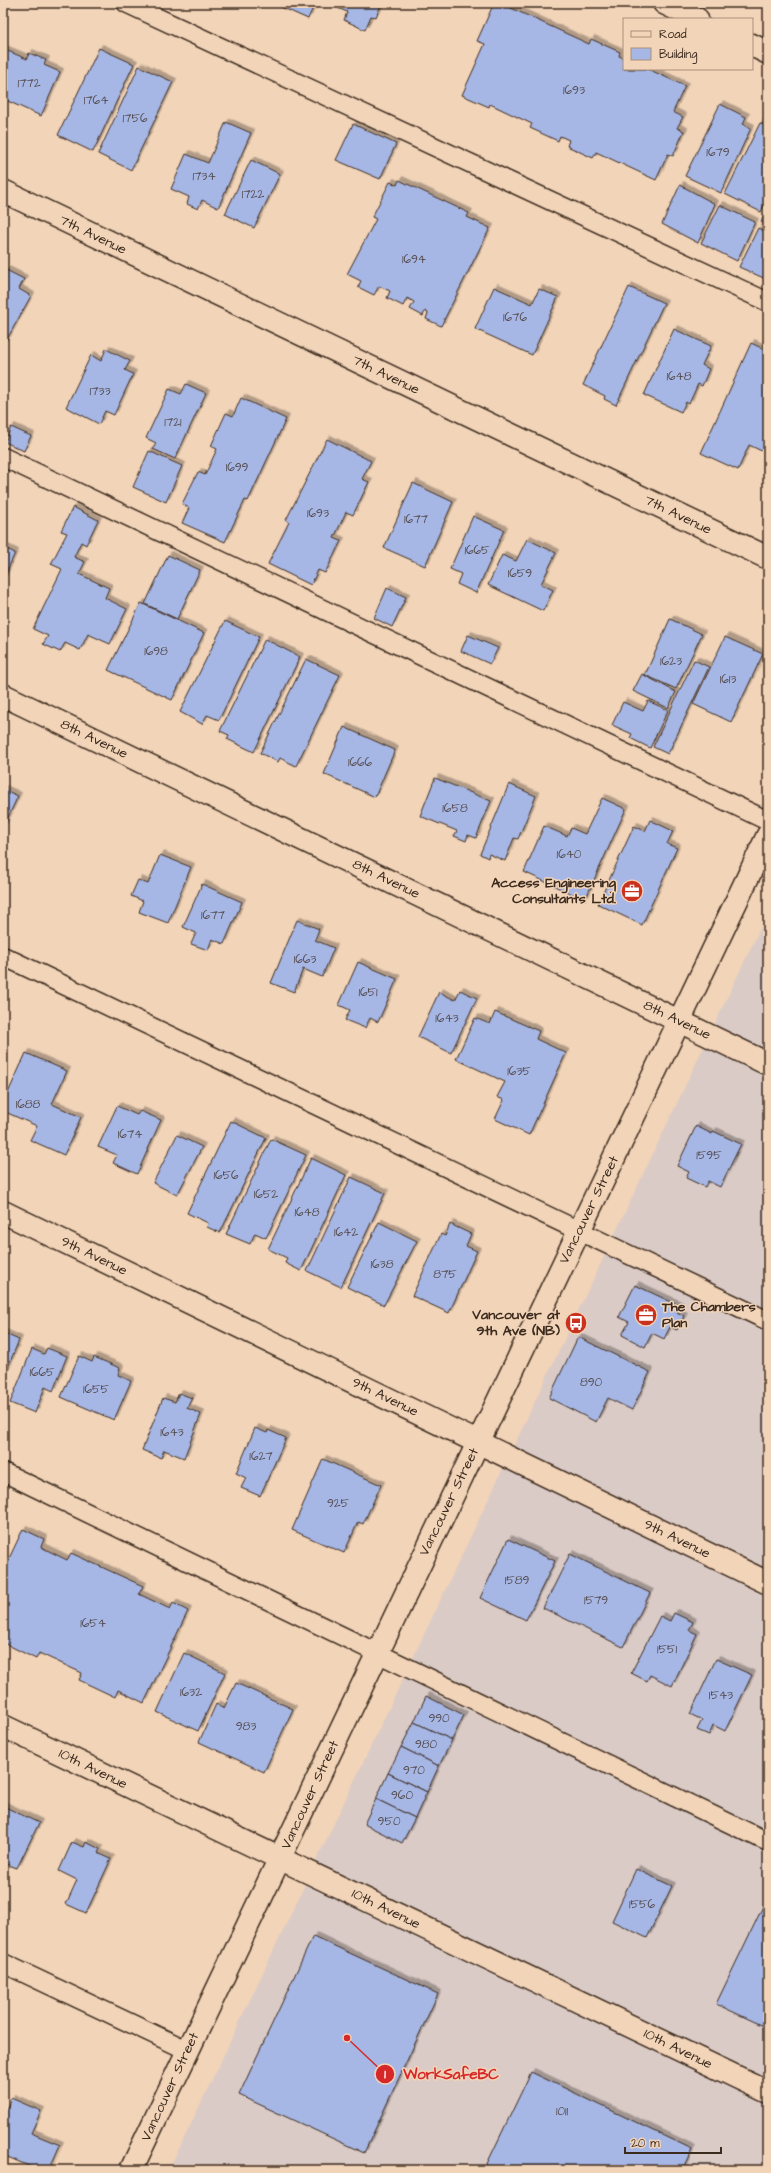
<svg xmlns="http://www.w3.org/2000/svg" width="771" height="2173" font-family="'Architects Daughter',sans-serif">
	<defs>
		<filter id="shadow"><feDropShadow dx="3.5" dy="-3.5" stdDeviation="0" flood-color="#0004"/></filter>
	</defs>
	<rect width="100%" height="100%" fill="#f2d4b8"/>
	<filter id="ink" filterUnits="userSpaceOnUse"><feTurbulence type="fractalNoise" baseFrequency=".025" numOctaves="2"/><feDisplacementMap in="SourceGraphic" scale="8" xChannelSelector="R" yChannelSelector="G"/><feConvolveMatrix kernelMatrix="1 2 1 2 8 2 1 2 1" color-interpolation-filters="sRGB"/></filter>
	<g filter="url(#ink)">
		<path fill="#dbcbc6" d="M 768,912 L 768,2170 L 169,2170 Z"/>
		<g fill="#a6b7e6" stroke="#3b2a1e" filter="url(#shadow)">
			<path d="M 272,3 L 315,3 L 308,19 Z"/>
			<path d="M 332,3 L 382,3 L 376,17 L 371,16 L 365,30 L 344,20 L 347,12 L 331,5 Z"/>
			<path d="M 494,3 L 500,3 L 589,44 L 591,39 L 620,52 L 619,56 L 624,58 L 624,69 L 648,69 L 685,86 L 673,112 L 683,117 L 677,128 L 684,131 L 673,156 L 668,154 L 656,180 L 596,152 L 593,158 L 567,146 L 569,140 L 560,136 L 558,141 L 530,128 L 532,124 L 490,104 L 489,107 L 462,95 L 485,44 L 477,41 Z"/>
			<path d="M 99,48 L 134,64 L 93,152 L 58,135 Z"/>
			<path d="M 3,49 L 27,59 L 29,53 L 46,60 L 44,65 L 60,72 L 41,116 L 3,99 Z"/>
			<path d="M 139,66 L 173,82 L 131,170 L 98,154 Z"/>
			<path d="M 720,104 L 746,117 L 743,124 L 751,128 L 721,193 L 685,176 Z"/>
			<path d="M 226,122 L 251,133 L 218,208 L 202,200 L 198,209 L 187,204 L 189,197 L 171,189 L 186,154 L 208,163 Z"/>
			<path d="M 760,123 L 768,127 L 768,196 L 761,212 L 725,194 Z"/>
			<path d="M 353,124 L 396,144 L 380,179 L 336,160 Z"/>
			<path d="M 251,160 L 280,174 L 254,228 L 225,214 Z"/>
			<path d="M 399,180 L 469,213 L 467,217 L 490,228 L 441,326 L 426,319 L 428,313 L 425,311 L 423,316 L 410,309 L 414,302 L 407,298 L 403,306 L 387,298 L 390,291 L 379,286 L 374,295 L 358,287 L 361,281 L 347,274 L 376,219 L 372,217 L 390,182 L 397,185 Z"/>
			<path d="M 680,185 L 715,204 L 698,243 L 662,224 Z"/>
			<path d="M 720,205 L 755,222 L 737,261 L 701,243 Z"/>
			<path d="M 768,208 L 768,225 L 761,222 Z"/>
			<path d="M 758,228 L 768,233 L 768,280 L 739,267 Z"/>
			<path d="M 6,270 L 24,279 L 19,289 L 31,296 L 6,341 L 3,340 L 3,276 Z"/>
			<path d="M 494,287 L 532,304 L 539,289 L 558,297 L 532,355 L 475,329 Z"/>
			<path d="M 629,287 L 664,303 L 616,405 L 604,399 L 605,396 L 583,385 Z"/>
			<path d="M 674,329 L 711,346 L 702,365 L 709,369 L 702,386 L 698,384 L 689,404 L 686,402 L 681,412 L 644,395 Z"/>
			<path d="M 751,343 L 768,351 L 768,454 L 749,445 L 738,470 L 701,453 Z"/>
			<path d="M 106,349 L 130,361 L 125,370 L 133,374 L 114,415 L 105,411 L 99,424 L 66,407 L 91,355 L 101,361 Z"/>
			<path d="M 186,384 L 206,393 L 175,459 L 153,449 L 156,443 L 146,438 L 169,389 L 181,394 Z"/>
			<path d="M 241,398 L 286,419 L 248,501 L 245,500 L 225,542 L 182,523 L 189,508 L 182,504 L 198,472 L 205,475 L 217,449 L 211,446 L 226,413 L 233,416 Z"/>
			<path d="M 11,427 L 31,436 L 24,451 L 5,442 Z"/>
			<path d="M 327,439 L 371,461 L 362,479 L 369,482 L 353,515 L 346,512 L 334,538 L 341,541 L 325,573 L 318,570 L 311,585 L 268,564 L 289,522 L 286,520 Z"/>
			<path d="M 149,451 L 182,466 L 166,502 L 133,487 Z"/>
			<path d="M 413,483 L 453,502 L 425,566 L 384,548 Z"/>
			<path d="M 73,507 L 98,520 L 86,545 L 81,542 L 74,557 L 85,562 L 79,574 L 109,588 L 105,598 L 127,609 L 110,644 L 88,634 L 80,650 L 65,643 L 60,652 L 43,644 L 48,636 L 33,629 L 62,569 L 51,564 L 67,533 L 61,531 Z"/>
			<path d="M 473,516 L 504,530 L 476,593 L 457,584 L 461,574 L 450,569 Z"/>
			<path d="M 527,539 L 556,553 L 541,584 L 553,590 L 543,611 L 488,585 L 502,555 L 516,561 Z"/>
			<path d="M 3,547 L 15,553 L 3,580 Z"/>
			<path d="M 168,555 L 200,570 L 177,619 L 145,604 Z"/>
			<path d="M 387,588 L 406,597 L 392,627 L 374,618 Z"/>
			<path d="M 141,603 L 204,633 L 172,700 L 108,670 Z"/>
			<path d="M 670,619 L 702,634 L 676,689 L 645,675 Z"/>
			<path d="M 225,621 L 259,637 L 219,720 L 207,715 L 202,724 L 180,712 Z"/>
			<path d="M 468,635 L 498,648 L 490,664 L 461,651 Z"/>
			<path d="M 725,637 L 763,654 L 731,722 L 693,704 Z"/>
			<path d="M 265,639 L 300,657 L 254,752 L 227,739 L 229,735 L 220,731 Z"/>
			<path d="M 306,659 L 340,675 L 296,766 L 280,758 L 278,762 L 260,753 Z"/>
			<path d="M 694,660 L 709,667 L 668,754 L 653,747 Z"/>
			<path d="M 642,674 L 676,692 L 668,708 L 633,691 Z"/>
			<path d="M 648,701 L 668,710 L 650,748 L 630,738 L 632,734 L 612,725 L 623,702 L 643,711 Z"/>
			<path d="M 344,727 L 395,750 L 375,797 L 324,774 Z"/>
			<path d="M 435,778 L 491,801 L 476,838 L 468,835 L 466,841 L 454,836 L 457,831 L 420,816 Z"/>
			<path d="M 509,784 L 536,796 L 518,839 L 514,838 L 505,861 L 489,854 L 488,858 L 480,854 Z"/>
			<path d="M 3,789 L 18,796 L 3,828 Z"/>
			<path d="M 602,798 L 626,809 L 585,900 L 524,872 L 544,826 L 567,836 L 571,828 L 585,834 Z"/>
			<path d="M 650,820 L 673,831 L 667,844 L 677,848 L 642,925 L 598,904 L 634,826 L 645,831 Z"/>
			<path d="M 160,855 L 191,867 L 168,923 L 139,912 L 143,901 L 131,896 L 138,880 L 148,884 Z"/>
			<path d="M 202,884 L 242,902 L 224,944 L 212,939 L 208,950 L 191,944 L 196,933 L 183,927 Z"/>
			<path d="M 297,920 L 319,929 L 315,940 L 334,948 L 322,977 L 303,969 L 294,992 L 271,983 Z"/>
			<path d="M 358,962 L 397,979 L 378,1022 L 370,1018 L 365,1028 L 345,1020 L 350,1010 L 339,1005 Z"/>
			<path d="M 460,990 L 477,998 L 451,1053 L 418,1037 L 439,992 L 455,1000 Z"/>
			<path d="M 495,1012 L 539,1031 L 536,1039 L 566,1053 L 529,1135 L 495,1119 L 504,1100 L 497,1097 L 505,1082 L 456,1059 L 475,1018 L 490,1024 Z"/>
			<path d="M 26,1053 L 67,1071 L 52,1104 L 81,1117 L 64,1155 L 30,1140 L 37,1126 L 3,1111 L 3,1104 Z"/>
			<path d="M 117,1106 L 137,1115 L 140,1111 L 161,1120 L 137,1174 L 113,1163 L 117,1155 L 98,1147 Z"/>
			<path d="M 231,1121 L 266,1138 L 220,1233 L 207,1227 L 208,1223 L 187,1213 Z"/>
			<path d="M 696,1126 L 712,1134 L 713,1131 L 741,1144 L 720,1187 L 708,1181 L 705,1187 L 686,1178 L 689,1172 L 677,1166 Z"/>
			<path d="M 177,1135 L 202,1147 L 177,1195 L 153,1183 Z"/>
			<path d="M 271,1139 L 306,1155 L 266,1238 L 255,1233 L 250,1244 L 226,1234 Z"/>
			<path d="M 311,1158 L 346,1175 L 301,1271 L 285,1263 L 287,1258 L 268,1249 Z"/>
			<path d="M 351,1177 L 385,1193 L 341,1287 L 307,1271 Z"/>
			<path d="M 379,1222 L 417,1241 L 384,1305 L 347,1287 Z"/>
			<path d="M 450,1224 L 471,1234 L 466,1246 L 477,1251 L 449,1313 L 412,1296 L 441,1234 L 445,1236 Z"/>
			<path d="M 635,1285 L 680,1306 L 677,1312 L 684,1316 L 677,1330 L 670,1327 L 664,1339 L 652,1333 L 645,1347 L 622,1335 L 629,1322 L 619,1317 Z"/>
			<path d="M 3,1333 L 19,1340 L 3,1379 Z"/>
			<path d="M 578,1337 L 650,1372 L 632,1410 L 608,1398 L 596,1422 L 549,1398 Z"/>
			<path d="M 47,1348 L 67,1356 L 53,1391 L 45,1387 L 35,1413 L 10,1403 L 32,1349 L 44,1354 Z"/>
			<path d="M 79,1356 L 92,1362 L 94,1357 L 120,1368 L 118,1375 L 131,1381 L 114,1420 L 61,1397 Z"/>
			<path d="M 179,1393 L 192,1398 L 187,1408 L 201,1414 L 184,1458 L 164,1450 L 161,1458 L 142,1450 L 163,1398 L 175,1402 Z"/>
			<path d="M 255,1428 L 267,1433 L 268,1430 L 286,1438 L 260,1496 L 241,1488 L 246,1478 L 236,1473 Z"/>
			<path d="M 323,1459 L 381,1485 L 363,1524 L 358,1522 L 344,1553 L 292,1530 Z"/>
			<path d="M 23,1529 L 44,1539 L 41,1547 L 67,1560 L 71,1553 L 143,1586 L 139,1594 L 170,1609 L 173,1603 L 188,1611 L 144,1703 L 118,1690 L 115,1697 L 79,1680 L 82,1673 L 39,1653 L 36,1659 L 4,1643 L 6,1637 L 3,1635 L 3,1571 Z"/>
			<path d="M 508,1539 L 555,1561 L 526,1620 L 480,1598 Z"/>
			<path d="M 570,1554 L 650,1593 L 623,1647 L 543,1608 Z"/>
			<path d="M 674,1613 L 693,1622 L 689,1630 L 697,1634 L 672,1686 L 650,1675 L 647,1681 L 631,1673 L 660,1616 L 670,1621 Z"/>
			<path d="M 184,1653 L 225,1673 L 198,1731 L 157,1712 Z"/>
			<path d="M 716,1659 L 752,1675 L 725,1731 L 713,1725 L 709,1735 L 697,1730 L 702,1720 L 690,1714 Z"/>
			<path d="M 236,1683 L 293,1709 L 264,1772 L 199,1742 L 216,1704 L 224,1708 Z"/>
			<path d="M 426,1696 L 464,1715 L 452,1740 L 414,1722 Z"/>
			<path d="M 414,1722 L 452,1740 L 439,1766 L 401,1747 Z"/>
			<path d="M 401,1747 L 439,1766 L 427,1792 L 388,1773 Z"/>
			<path d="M 388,1773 L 427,1792 L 415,1818 L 376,1799 Z"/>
			<path d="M 376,1799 L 415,1818 L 402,1843 L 364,1824 Z"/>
			<path d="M 3,1806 L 39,1823 L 17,1868 L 3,1863 Z"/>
			<path d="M 72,1842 L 84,1847 L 86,1842 L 100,1849 L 98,1853 L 111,1859 L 86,1913 L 66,1904 L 77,1880 L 59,1871 Z"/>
			<path d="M 636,1869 L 672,1886 L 647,1938 L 612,1921 Z"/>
			<path d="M 768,1896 L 768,2028 L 716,2004 Z"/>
			<path d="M 313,1936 L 438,1994 L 364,2153 L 239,2095 Z"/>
			<path d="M 531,2072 L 692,2149 L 682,2170 L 484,2170 Z"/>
			<path d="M 11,2098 L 41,2111 L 31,2133 L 60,2145 L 49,2170 L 38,2170 L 3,2155 L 3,2117 Z"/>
		</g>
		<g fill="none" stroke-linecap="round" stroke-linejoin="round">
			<g stroke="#3b2a1e" stroke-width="21">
				<g id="lane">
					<path d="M 126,3 L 768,302"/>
					<path d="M 3,457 L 768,821"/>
					<path d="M 3,956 L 768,1321"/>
					<path d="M 3,1472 L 768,1842"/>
					<path d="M 3,1963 L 187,2050"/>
				</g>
			</g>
			<g stroke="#3b2a1e" stroke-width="25">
				<g id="street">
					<path d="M 664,3 L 697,19"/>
					<path d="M 752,45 L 768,53"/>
					<path d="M 3,695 L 768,1064"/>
					<path d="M 3,1726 L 768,2092"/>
					<path d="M 131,2170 L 768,835"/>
				</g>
			</g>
			<g stroke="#3b2a1e" stroke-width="25">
				<g id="secondary">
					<path d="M 3,191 L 768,558"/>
					<path d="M 3,1212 L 768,1583"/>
				</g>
			</g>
			<use href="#lane" stroke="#f2d4b8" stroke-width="18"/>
			<use href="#street" stroke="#f2d4b8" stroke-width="22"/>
			<use href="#secondary" stroke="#f2d4b8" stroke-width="22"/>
		</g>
	</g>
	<defs>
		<g id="office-disc" transform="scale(1.15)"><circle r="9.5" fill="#c8321e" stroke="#f2d4b8"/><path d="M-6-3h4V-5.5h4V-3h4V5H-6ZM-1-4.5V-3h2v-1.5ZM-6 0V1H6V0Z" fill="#fff"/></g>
		<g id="bus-disc" transform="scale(1.15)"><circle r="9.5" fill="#c8321e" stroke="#f2d4b8"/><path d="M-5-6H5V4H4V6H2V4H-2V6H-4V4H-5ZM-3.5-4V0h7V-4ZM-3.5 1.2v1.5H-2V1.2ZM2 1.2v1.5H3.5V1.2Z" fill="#fff"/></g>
	</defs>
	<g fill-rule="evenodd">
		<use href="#office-disc" x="632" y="891"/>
		<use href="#office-disc" x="646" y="1315"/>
		<use href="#bus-disc" x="576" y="1323"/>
	</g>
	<g text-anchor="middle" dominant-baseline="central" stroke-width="3" stroke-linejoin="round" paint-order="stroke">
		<g font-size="12" fill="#564d50">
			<text x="29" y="83">1772</text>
			<text x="574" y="90">1693</text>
			<text x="96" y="100">1764</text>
			<text x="135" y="118">1756</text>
			<text x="718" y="152">1679</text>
			<text x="204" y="176">1734</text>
			<text x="253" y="194">1722</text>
			<text x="414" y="259">1694</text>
			<text x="515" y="317">1676</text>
			<text x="679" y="376">1648</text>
			<text x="100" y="391">1733</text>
			<text x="173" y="422">1721</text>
			<text x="237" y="467">1699</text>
			<text x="318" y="513">1693</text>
			<text x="416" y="519">1677</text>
			<text x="477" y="550">1665</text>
			<text x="520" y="573">1659</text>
			<text x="156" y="651">1698</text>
			<text x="671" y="661">1623</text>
			<text x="728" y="679">1613</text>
			<text x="360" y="762">1666</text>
			<text x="455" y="808">1658</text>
			<text x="569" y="854">1640</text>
			<text x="213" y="915">1677</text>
			<text x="305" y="959">1663</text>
			<text x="368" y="992">1651</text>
			<text x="447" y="1018">1643</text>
			<text x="519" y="1071">1635</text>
			<text x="28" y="1104">1688</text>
			<text x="130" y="1134">1674</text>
			<text x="709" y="1155">1595</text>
			<text x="226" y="1175">1656</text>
			<text x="266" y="1194">1652</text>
			<text x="307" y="1212">1648</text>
			<text x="346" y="1232">1642</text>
			<text x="382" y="1264">1638</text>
			<text x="445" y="1274">875</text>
			<text x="42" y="1372">1665</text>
			<text x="591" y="1382">890</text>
			<text x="96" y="1389">1655</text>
			<text x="172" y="1432">1643</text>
			<text x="261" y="1456">1627</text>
			<text x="338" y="1503">925</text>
			<text x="517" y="1580">1589</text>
			<text x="596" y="1600">1579</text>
			<text x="93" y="1623">1654</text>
			<text x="667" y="1649">1551</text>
			<text x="191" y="1692">1632</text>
			<text x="721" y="1695">1543</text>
			<text x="439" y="1718">990</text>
			<text x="246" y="1726">983</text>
			<text x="426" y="1744">980</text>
			<text x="414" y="1770">970</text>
			<text x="402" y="1795">960</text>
			<text x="389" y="1821">950</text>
			<text x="642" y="1904">1556</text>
			<text x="562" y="2111">1011</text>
		</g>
		<g font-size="14" fill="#3b2a1e" stroke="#f2d4b8">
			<text transform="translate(93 235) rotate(26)">7th Avenue</text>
			<text transform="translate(386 375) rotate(26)">7th Avenue</text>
			<text transform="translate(678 515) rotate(26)">7th Avenue</text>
			<text transform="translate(94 739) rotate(26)">8th Avenue</text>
			<text transform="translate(386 879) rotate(26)">8th Avenue</text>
			<text transform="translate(677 1020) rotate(26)">8th Avenue</text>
			<text transform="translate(589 1210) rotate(-64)">Vancouver Street</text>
			<text transform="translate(94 1256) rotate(26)">9th Avenue</text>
			<text transform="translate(385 1397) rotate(26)">9th Avenue</text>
			<text transform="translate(449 1502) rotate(-64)">Vancouver Street</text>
			<text transform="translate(677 1539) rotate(26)">9th Avenue</text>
			<text transform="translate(93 1769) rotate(26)">10th Avenue</text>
			<text transform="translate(310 1795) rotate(-65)">Vancouver Street</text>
			<text transform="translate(386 1909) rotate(26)">10th Avenue</text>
			<text transform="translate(678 2049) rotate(26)">10th Avenue</text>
			<text transform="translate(170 2087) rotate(-65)">Vancouver Street</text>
		</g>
		<g font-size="14" font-weight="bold" fill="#3b2a1e" stroke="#f2d4b8" text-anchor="end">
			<text x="616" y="883">Access Engineering<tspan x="616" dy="16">Consultants Ltd.</tspan></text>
			<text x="662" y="1307" text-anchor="start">The Chambers<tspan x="662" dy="16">Plan</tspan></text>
			<text x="560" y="1315">Vancouver at<tspan x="560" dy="16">9th Ave (NB)</tspan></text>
		</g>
	</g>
	<path fill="none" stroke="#d62828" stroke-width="1.5" d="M347 2038L385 2074"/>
	<g fill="#d62828" stroke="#f2d4b8" stroke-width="1.5">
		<circle cx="347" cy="2038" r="4"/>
		<circle cx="385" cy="2074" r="10"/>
	</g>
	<g font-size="12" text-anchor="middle" font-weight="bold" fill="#fff">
		<text x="385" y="2078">1</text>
	</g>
	<g font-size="15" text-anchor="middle" font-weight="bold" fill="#d62828" stroke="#f2d4b8" stroke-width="3" stroke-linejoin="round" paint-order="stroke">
		<text x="451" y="2079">WorkSafeBC</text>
	</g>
	<rect width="771" height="2173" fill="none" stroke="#f2d4b8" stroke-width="16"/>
	<rect x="8" y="8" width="755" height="2157" fill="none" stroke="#3b2a1e" stroke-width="1.5" filter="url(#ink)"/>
	<rect x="623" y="18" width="130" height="52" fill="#f2d4b8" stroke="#a9907a"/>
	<rect x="631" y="31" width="20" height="6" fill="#f2d4b8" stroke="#a9907a"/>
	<text x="659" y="38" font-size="12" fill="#3b2a1e">Road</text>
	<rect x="631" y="48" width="20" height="12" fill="#a6b7e6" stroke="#a9907a"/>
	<text x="659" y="58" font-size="12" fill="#3b2a1e">Building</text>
	<path d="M625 2147v6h96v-6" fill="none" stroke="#3b2a1e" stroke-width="2"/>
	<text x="631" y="2147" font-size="12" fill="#3b2a1e" stroke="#f2d4b8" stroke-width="3" paint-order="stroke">20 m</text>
</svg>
